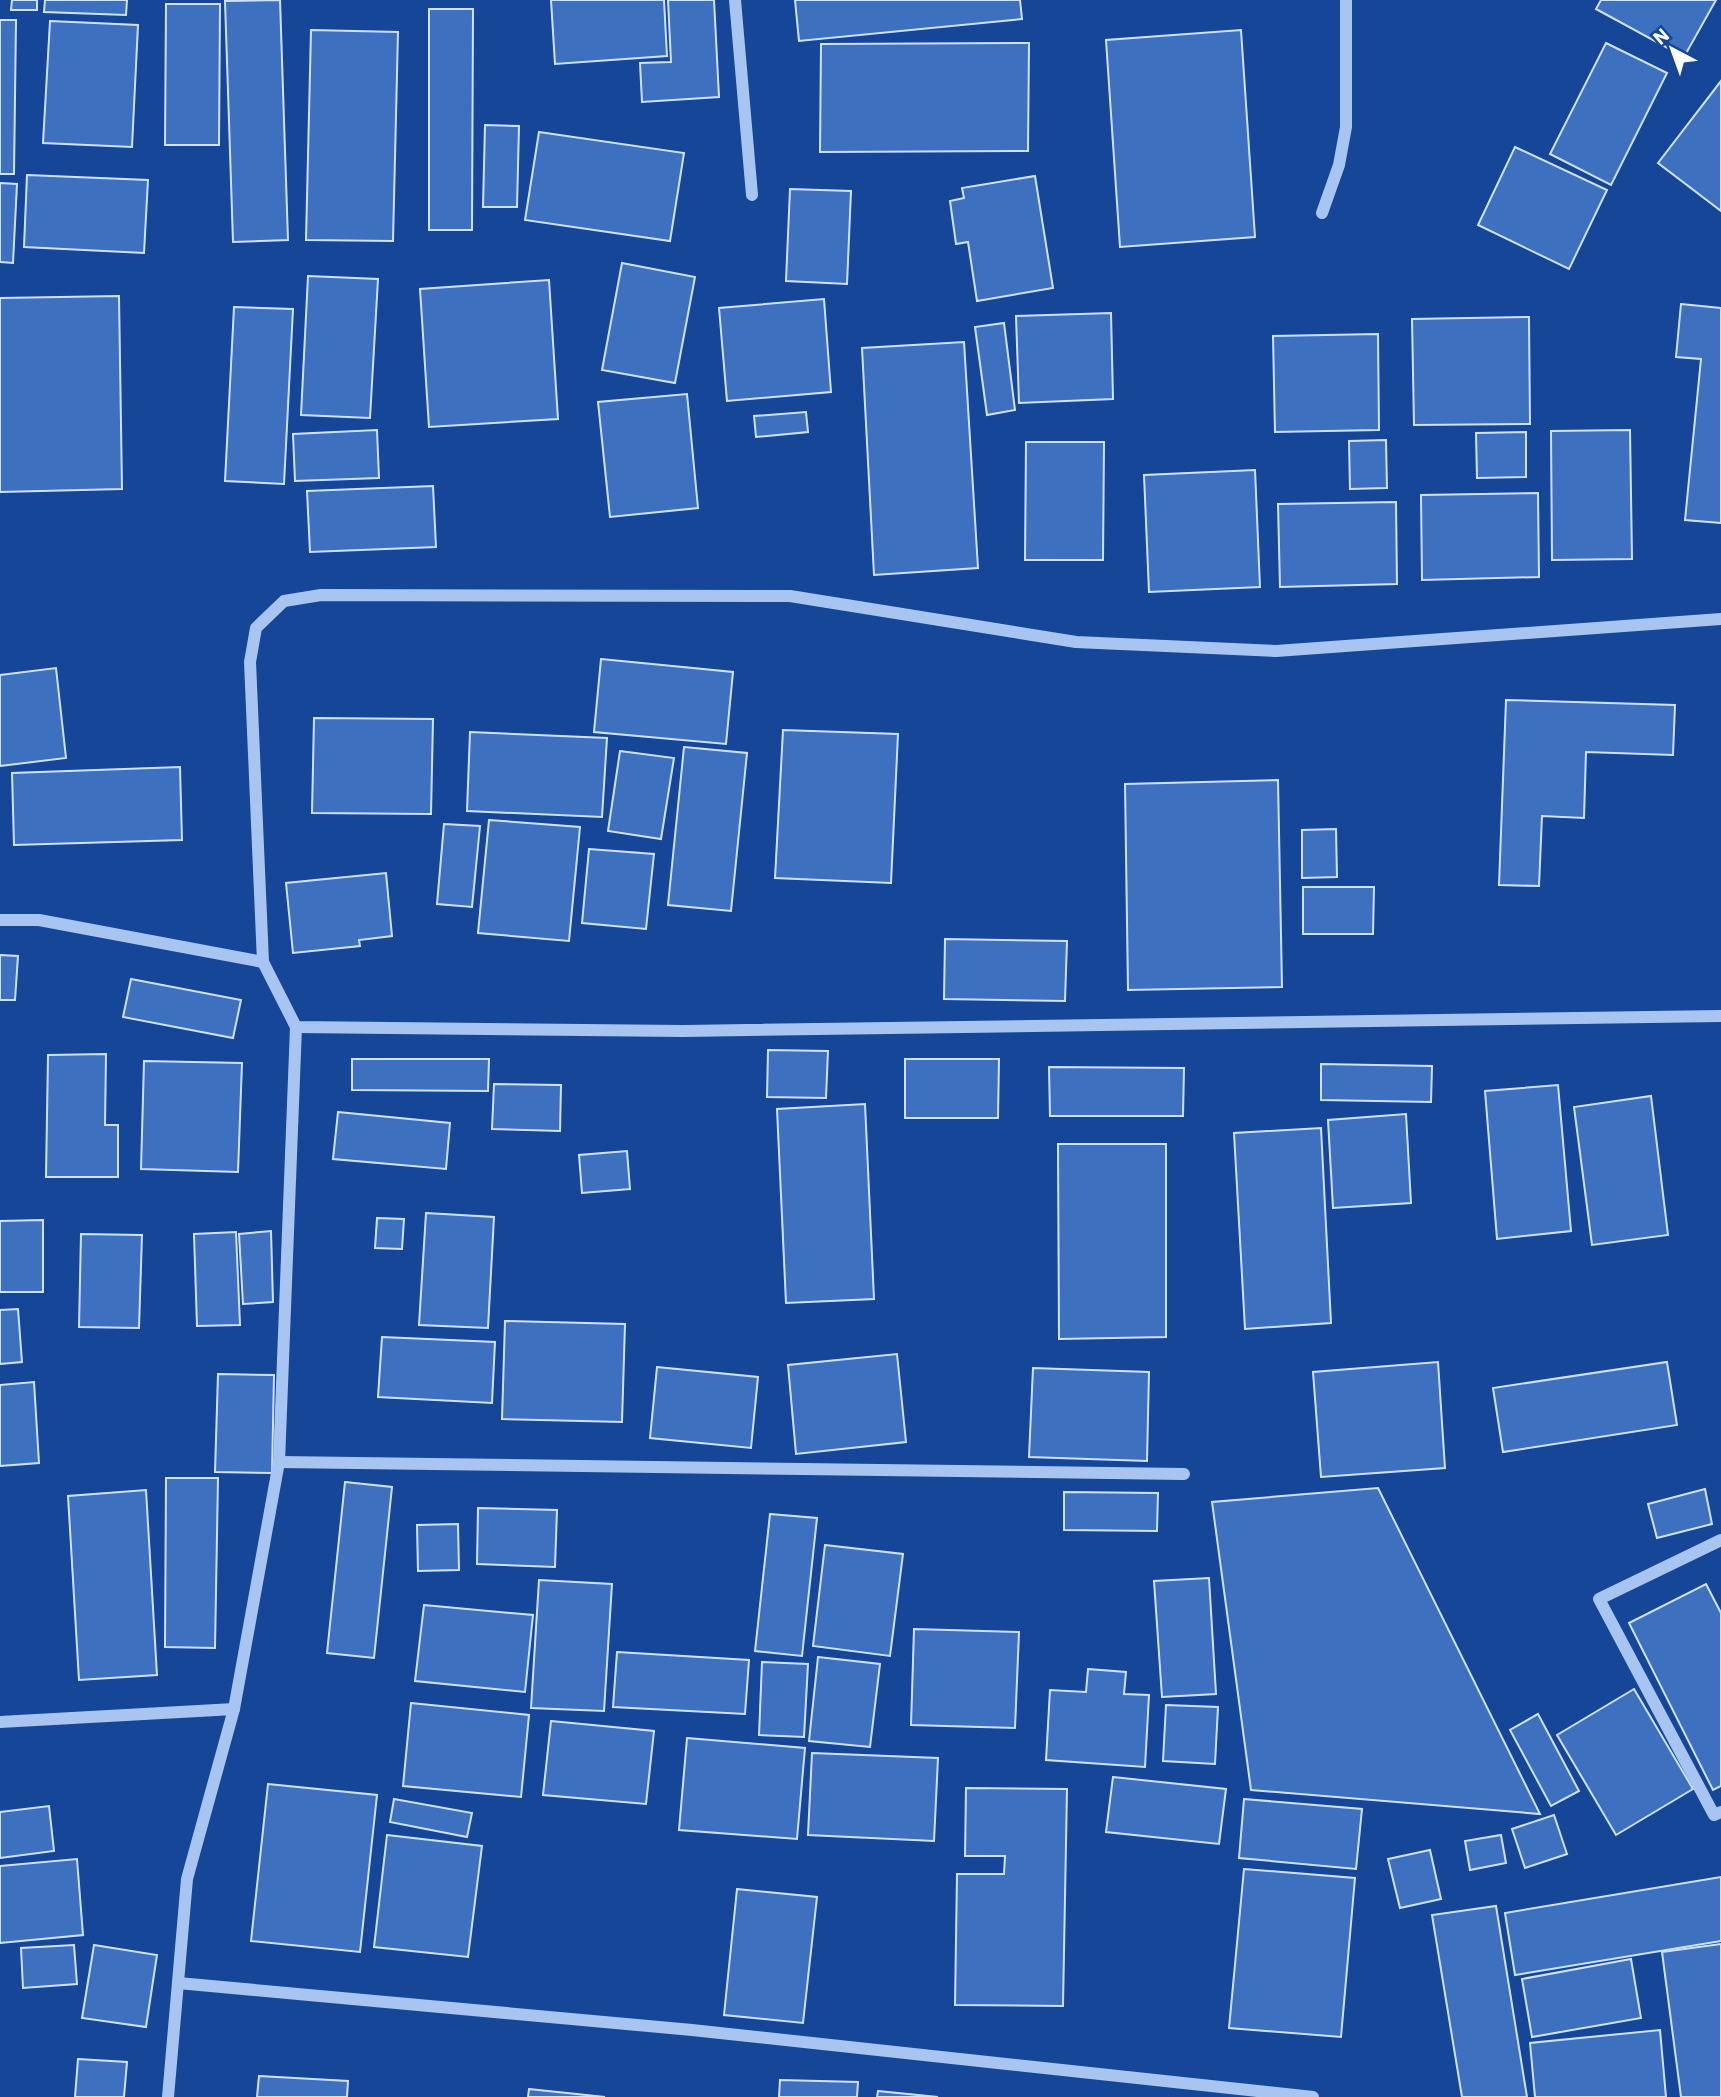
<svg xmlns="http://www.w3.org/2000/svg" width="1721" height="2097" font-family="'IBM Plex Sans',sans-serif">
	<rect width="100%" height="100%" fill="#154698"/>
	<g fill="#3d70bf" stroke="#cfe1fc" stroke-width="2">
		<path d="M 12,0 L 37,0 L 37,10 L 11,10 Z"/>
		<path d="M 45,0 L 127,0 L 126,15 L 44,12 Z"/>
		<path d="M 280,0 L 288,240 L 233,242 L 225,1 Z"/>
		<path d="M 551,0 L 664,0 L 667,56 L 555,64 Z"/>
		<path d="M 668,0 L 714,0 L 719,97 L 642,102 L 640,63 L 671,62 Z"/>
		<path d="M 795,0 L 1020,0 L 1022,19 L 799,41 Z"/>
		<path d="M 1601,0 L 1716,0 L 1684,57 L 1596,9 Z"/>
		<path d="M 166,4 L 220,4 L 219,145 L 165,145 Z"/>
		<path d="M 429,9 L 473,9 L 472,230 L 429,230 Z"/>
		<path d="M 0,20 L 16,20 L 14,174 L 0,174 Z"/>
		<path d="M 50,21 L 138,25 L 132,147 L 43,143 Z"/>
		<path d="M 311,30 L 398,32 L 393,241 L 306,240 Z"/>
		<path d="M 1241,30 L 1255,237 L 1120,247 L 1106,40 Z"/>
		<path d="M 1029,43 L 1028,151 L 820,152 L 821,44 Z"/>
		<path d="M 1606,43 L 1667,73 L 1611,185 L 1550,154 Z"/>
		<path d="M 1721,81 L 1721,211 L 1658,163 Z"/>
		<path d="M 485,125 L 519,126 L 517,207 L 483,207 Z"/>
		<path d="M 539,132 L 684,153 L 670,241 L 525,220 Z"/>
		<path d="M 1515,147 L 1607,190 L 1569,269 L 1478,225 Z"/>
		<path d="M 27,175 L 148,180 L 144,253 L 24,247 Z"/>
		<path d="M 1035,176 L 1053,288 L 977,301 L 968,242 L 956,244 L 950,201 L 964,198 L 962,188 Z"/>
		<path d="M 0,183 L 17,184 L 13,263 L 0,262 Z"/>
		<path d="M 790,189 L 851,191 L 847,284 L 786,281 Z"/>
		<path d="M 622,263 L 695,277 L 675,383 L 602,370 Z"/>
		<path d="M 308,276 L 378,279 L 370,418 L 301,415 Z"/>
		<path d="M 549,280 L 558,419 L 429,427 L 420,289 Z"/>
		<path d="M 119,296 L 122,489 L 0,492 L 0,298 Z"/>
		<path d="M 824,299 L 831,392 L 727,401 L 719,308 Z"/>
		<path d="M 1681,304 L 1721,308 L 1721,523 L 1685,520 L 1701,359 L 1676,357 Z"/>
		<path d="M 234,307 L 293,309 L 284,484 L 225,481 Z"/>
		<path d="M 1111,313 L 1113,399 L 1019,403 L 1016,316 Z"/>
		<path d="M 1529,317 L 1530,424 L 1414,425 L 1412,319 Z"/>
		<path d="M 1004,323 L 1015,410 L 987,415 L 975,327 Z"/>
		<path d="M 1378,334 L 1379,430 L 1275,432 L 1273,336 Z"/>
		<path d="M 964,342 L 978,568 L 874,575 L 862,348 Z"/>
		<path d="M 687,394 L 698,508 L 610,517 L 598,402 Z"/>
		<path d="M 806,412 L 808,432 L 756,437 L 754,416 Z"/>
		<path d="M 377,430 L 379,478 L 295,481 L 293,434 Z"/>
		<path d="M 1630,430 L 1632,559 L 1552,560 L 1551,431 Z"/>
		<path d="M 1526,432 L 1526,477 L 1477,478 L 1476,433 Z"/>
		<path d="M 1386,440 L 1387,488 L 1350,489 L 1349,441 Z"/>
		<path d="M 1026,442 L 1104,442 L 1103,560 L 1025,560 Z"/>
		<path d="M 1255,470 L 1260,587 L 1149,592 L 1144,475 Z"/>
		<path d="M 433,486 L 436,547 L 310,552 L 307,491 Z"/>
		<path d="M 1538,493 L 1539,577 L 1422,580 L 1421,495 Z"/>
		<path d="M 1396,502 L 1397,584 L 1280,587 L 1278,504 Z"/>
		<path d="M 601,659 L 733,672 L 726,744 L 594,732 Z"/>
		<path d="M 56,668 L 66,758 L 0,766 L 0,675 Z"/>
		<path d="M 1506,700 L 1675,705 L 1673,755 L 1586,752 L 1584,818 L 1542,816 L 1539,886 L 1499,885 Z"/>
		<path d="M 314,718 L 433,719 L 431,814 L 312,813 Z"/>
		<path d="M 783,730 L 898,734 L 891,883 L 775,878 Z"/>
		<path d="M 470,732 L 607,738 L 602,817 L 467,811 Z"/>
		<path d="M 684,747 L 747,753 L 731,911 L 668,905 Z"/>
		<path d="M 620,751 L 674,758 L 661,839 L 608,831 Z"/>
		<path d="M 180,767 L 182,840 L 14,845 L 12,773 Z"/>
		<path d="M 1278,780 L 1282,987 L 1128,990 L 1125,784 Z"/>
		<path d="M 489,820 L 580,827 L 569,941 L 478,933 Z"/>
		<path d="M 444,824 L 480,826 L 472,907 L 437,904 Z"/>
		<path d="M 1336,829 L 1337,877 L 1302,878 L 1302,830 Z"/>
		<path d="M 589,849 L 654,854 L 646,929 L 582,923 Z"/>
		<path d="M 386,873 L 392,936 L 359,940 L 360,946 L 293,953 L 286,883 Z"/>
		<path d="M 1303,887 L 1374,887 L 1373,934 L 1303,934 Z"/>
		<path d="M 945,939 L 1067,941 L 1065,1001 L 944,999 Z"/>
		<path d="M 0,955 L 18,956 L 15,1000 L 0,1000 Z"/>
		<path d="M 131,979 L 241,1000 L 233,1038 L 123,1017 Z"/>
		<path d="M 768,1050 L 828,1051 L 826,1098 L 767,1097 Z"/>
		<path d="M 106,1054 L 105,1125 L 118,1125 L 118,1177 L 46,1177 L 48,1055 Z"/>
		<path d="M 352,1059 L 489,1059 L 488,1091 L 352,1090 Z"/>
		<path d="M 905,1059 L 999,1059 L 998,1118 L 905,1118 Z"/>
		<path d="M 144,1061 L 242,1063 L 238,1172 L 141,1169 Z"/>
		<path d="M 1321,1064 L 1432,1066 L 1431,1102 L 1321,1100 Z"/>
		<path d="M 1049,1067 L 1184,1068 L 1183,1116 L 1050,1116 Z"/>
		<path d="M 494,1084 L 561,1085 L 560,1131 L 492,1129 Z"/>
		<path d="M 1558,1085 L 1571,1231 L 1497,1239 L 1485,1091 Z"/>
		<path d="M 1651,1096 L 1668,1235 L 1592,1245 L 1574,1107 Z"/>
		<path d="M 865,1104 L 874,1299 L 786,1303 L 777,1109 Z"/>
		<path d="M 338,1112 L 450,1123 L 446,1169 L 333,1159 Z"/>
		<path d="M 1406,1114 L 1411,1203 L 1333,1208 L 1328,1120 Z"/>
		<path d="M 1321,1128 L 1331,1323 L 1245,1329 L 1234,1133 Z"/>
		<path d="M 1058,1144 L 1166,1144 L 1166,1337 L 1059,1339 Z"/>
		<path d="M 627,1151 L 630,1189 L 582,1193 L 579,1155 Z"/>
		<path d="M 426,1213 L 494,1217 L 488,1328 L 419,1325 Z"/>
		<path d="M 377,1218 L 404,1219 L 402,1249 L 375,1248 Z"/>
		<path d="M 43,1220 L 43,1292 L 0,1292 L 0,1221 Z"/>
		<path d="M 271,1231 L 273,1302 L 243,1304 L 239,1234 Z"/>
		<path d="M 236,1232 L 240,1325 L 197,1326 L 194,1234 Z"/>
		<path d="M 81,1234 L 142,1235 L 139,1328 L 79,1327 Z"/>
		<path d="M 18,1309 L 22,1362 L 0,1364 L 0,1310 Z"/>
		<path d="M 505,1321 L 625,1324 L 622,1422 L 502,1419 Z"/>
		<path d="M 382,1337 L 495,1342 L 492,1403 L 378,1397 Z"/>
		<path d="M 897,1354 L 906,1442 L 796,1454 L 788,1365 Z"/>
		<path d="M 1438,1362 L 1445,1468 L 1321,1477 L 1313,1372 Z"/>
		<path d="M 1667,1362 L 1677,1425 L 1503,1452 L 1493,1388 Z"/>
		<path d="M 657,1367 L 758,1377 L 751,1448 L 650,1438 Z"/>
		<path d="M 1033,1368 L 1149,1372 L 1147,1461 L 1029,1457 Z"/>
		<path d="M 218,1374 L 274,1375 L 272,1473 L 215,1472 Z"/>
		<path d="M 34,1382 L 39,1463 L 0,1466 L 0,1385 Z"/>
		<path d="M 166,1478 L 218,1478 L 215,1648 L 165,1647 Z"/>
		<path d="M 345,1482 L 392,1487 L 374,1658 L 327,1653 Z"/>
		<path d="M 1378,1488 L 1540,1814 L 1251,1790 L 1212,1502 Z"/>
		<path d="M 1705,1489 L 1712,1524 L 1657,1538 L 1648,1504 Z"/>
		<path d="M 146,1490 L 157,1675 L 79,1680 L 68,1496 Z"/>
		<path d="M 1064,1492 L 1158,1493 L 1157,1531 L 1064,1530 Z"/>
		<path d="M 478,1508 L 557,1510 L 555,1567 L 477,1564 Z"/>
		<path d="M 770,1514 L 817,1518 L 802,1656 L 755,1651 Z"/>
		<path d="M 458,1524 L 459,1570 L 418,1571 L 417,1525 Z"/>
		<path d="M 825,1545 L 903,1554 L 890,1656 L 813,1646 Z"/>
		<path d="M 1209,1578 L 1216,1694 L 1162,1697 L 1154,1581 Z"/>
		<path d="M 539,1580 L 612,1584 L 604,1711 L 531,1708 Z"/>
		<path d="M 1706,1584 L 1721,1613 L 1721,1786 L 1713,1790 L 1629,1623 Z"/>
		<path d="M 424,1605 L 533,1615 L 525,1692 L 415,1681 Z"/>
		<path d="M 914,1629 L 1019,1632 L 1015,1728 L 911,1725 Z"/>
		<path d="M 617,1652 L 749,1660 L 745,1714 L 613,1707 Z"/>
		<path d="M 818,1657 L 880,1664 L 870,1747 L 809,1741 Z"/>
		<path d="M 762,1662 L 808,1664 L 804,1737 L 759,1735 Z"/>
		<path d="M 1088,1669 L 1126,1672 L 1124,1694 L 1149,1695 L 1145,1767 L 1046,1760 L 1050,1690 L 1086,1692 Z"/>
		<path d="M 1634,1689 L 1693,1789 L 1616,1835 L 1557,1735 Z"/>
		<path d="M 411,1703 L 529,1715 L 521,1797 L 403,1786 Z"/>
		<path d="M 1166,1705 L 1218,1707 L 1215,1764 L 1163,1761 Z"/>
		<path d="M 1538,1714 L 1579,1791 L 1551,1806 L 1510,1730 Z"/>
		<path d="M 551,1721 L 654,1731 L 646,1804 L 543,1795 Z"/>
		<path d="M 687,1738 L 805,1748 L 797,1839 L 679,1830 Z"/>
		<path d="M 812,1753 L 938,1758 L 934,1841 L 808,1835 Z"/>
		<path d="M 1113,1777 L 1226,1789 L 1219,1844 L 1106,1832 Z"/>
		<path d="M 268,1784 L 377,1795 L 360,1952 L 251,1941 Z"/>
		<path d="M 966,1788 L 1067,1789 L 1063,2006 L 955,2005 L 957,1874 L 1004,1874 L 1005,1856 L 965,1856 Z"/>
		<path d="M 394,1799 L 472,1813 L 467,1837 L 390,1822 Z"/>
		<path d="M 1244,1799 L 1362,1809 L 1356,1869 L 1239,1858 Z"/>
		<path d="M 49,1806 L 54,1851 L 0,1858 L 0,1812 Z"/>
		<path d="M 1554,1815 L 1567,1854 L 1525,1868 L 1512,1829 Z"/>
		<path d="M 387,1835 L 482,1846 L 468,1957 L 374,1947 Z"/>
		<path d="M 1501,1835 L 1506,1863 L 1470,1870 L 1465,1841 Z"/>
		<path d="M 1430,1850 L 1441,1899 L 1400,1908 L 1388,1859 Z"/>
		<path d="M 77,1859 L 83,1935 L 0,1943 L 0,1866 Z"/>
		<path d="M 1244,1869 L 1355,1878 L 1341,2037 L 1229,2028 Z"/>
		<path d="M 1721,1877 L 1721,1941 L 1515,1975 L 1505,1913 Z"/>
		<path d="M 737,1889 L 817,1897 L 803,2023 L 724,2015 Z"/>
		<path d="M 1496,1906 L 1527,2097 L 1462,2097 L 1432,1915 Z"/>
		<path d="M 1721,1944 L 1721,2097 L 1681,2097 L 1662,1952 Z"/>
		<path d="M 74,1945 L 77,1984 L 23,1988 L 21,1948 Z"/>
		<path d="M 94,1945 L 157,1955 L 146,2027 L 82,2018 Z"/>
		<path d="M 1631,1959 L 1641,2018 L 1532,2037 L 1522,1979 Z"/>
		<path d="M 1660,2030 L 1666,2097 L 1535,2097 L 1530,2043 Z"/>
		<path d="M 78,2059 L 127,2062 L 124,2097 L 75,2097 Z"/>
		<path d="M 259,2076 L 348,2081 L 347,2097 L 257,2097 Z"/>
		<path d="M 780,2080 L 858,2082 L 857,2097 L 779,2097 Z"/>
		<path d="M 529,2089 L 605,2097 L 528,2097 Z"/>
		<path d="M 878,2091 L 938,2097 L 877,2097 Z"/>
	</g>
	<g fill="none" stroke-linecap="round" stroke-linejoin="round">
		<g stroke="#a8c5f2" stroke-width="12">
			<path d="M 735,0 L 752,195"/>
			<path d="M 1322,213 L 1339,165 L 1346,127 L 1346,0"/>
			<path d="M 1721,619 L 1276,651 L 1076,642 L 790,596 L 321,595 L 284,601 L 256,628 L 250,662 L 263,962 L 296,1027 L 683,1031 L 1721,1016"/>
			<path d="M 0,920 L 39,920 L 263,962"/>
			<path d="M 279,1462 L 1184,1474"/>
			<path d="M 1721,1540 L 1599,1599 L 1714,1815 L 1721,1812"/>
			<path d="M 0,1722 L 234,1709"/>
			<path d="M 178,1983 L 692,2030 L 1313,2097"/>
			<path d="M 168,2097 L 187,1879 L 234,1709 L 279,1462 L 296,1027"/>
		</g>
	</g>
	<g transform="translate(1672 49) rotate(319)" stroke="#154698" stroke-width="5" paint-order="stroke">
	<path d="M0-5L12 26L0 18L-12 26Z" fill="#ffffff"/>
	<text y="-10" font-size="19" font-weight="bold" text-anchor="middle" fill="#ffffff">N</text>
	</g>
</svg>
